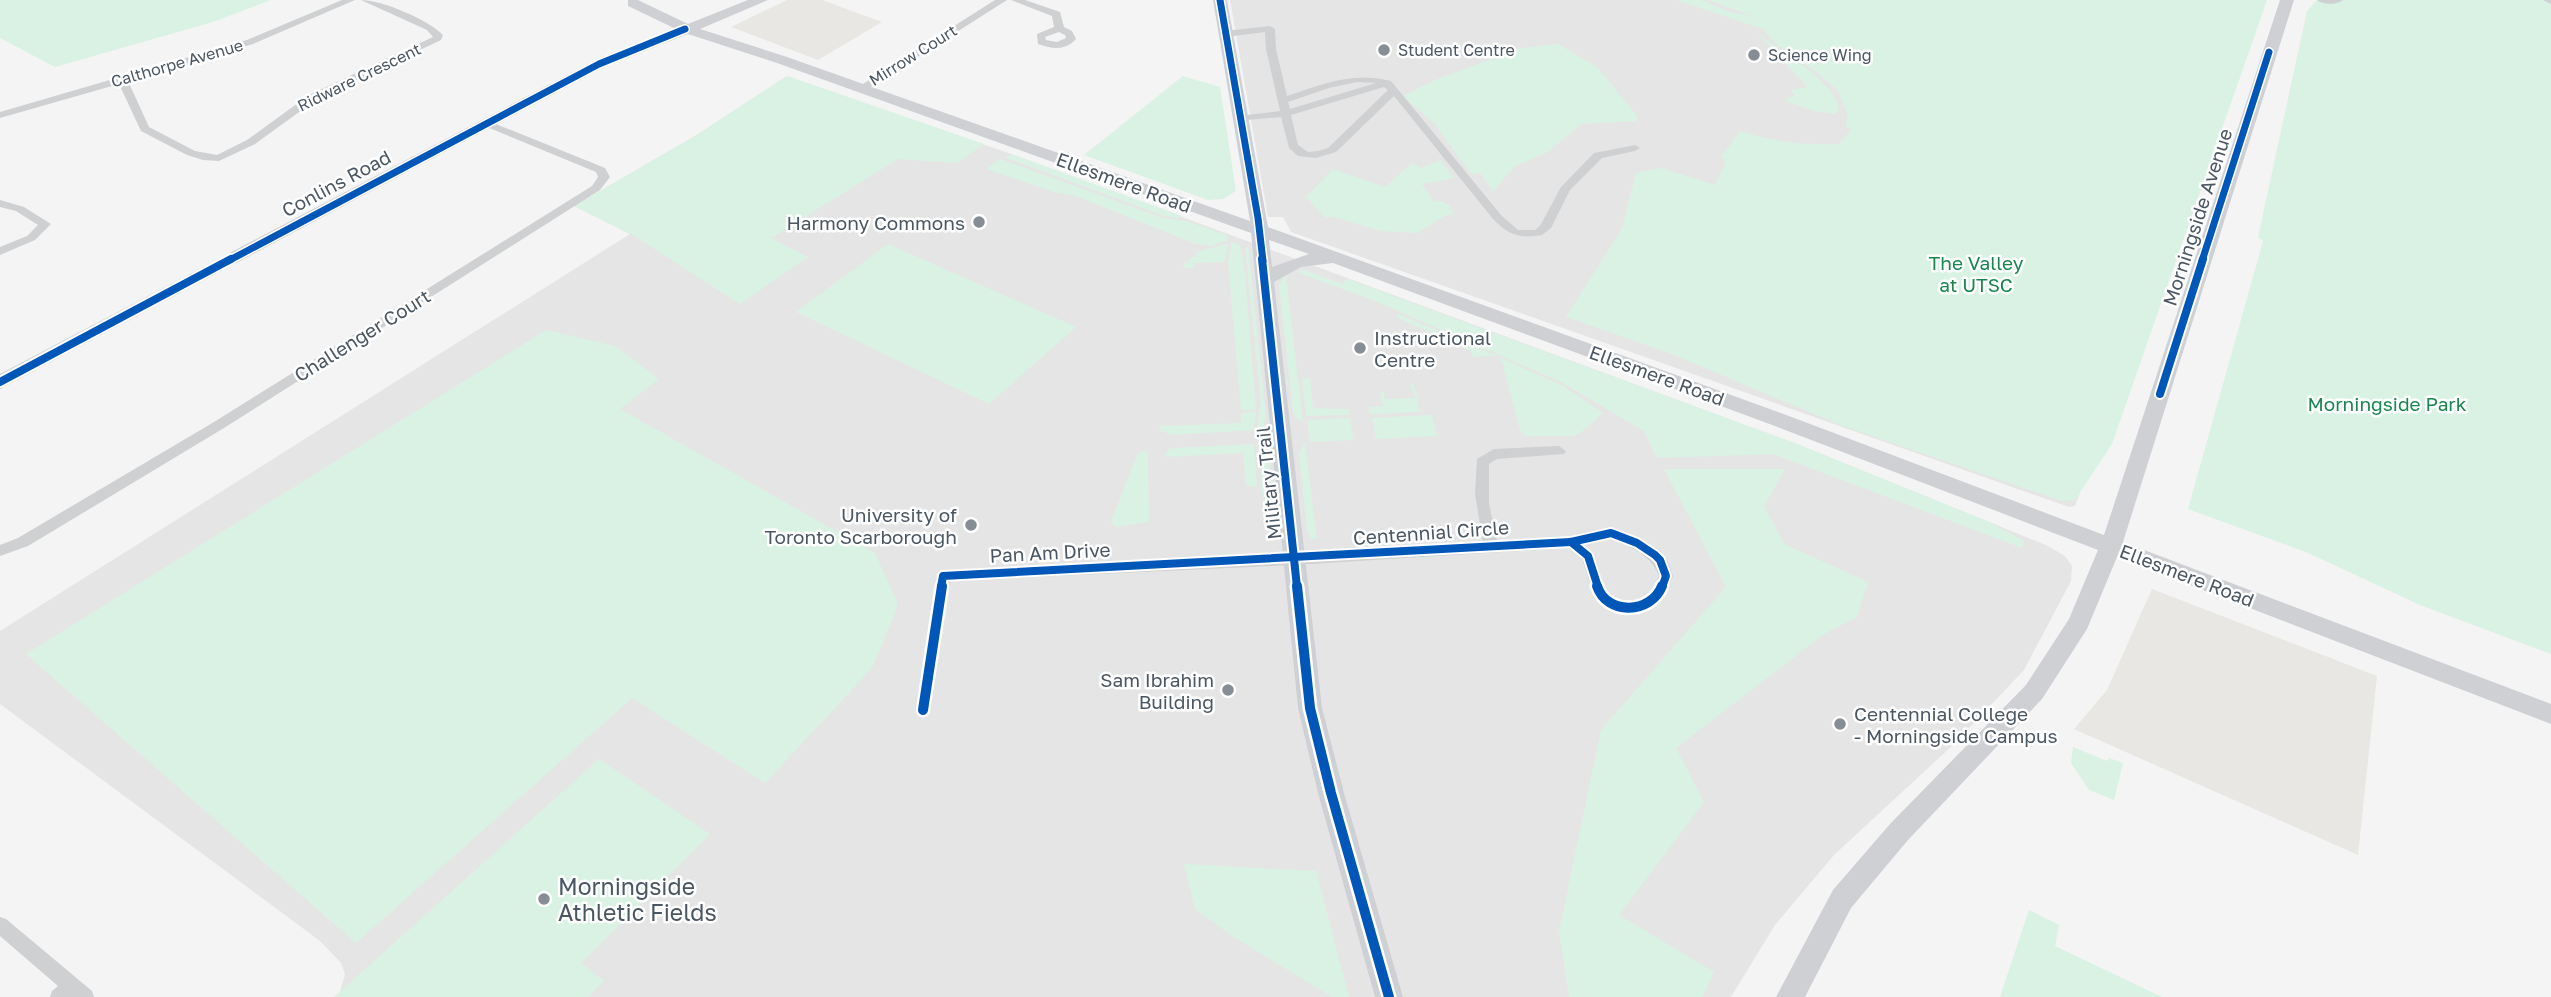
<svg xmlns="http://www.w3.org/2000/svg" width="2551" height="997" font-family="'Golos Text',sans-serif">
	<rect width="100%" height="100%" fill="#f4f4f4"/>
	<g fill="#e8e7e3">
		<path d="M 787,0 L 822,0 L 882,22 L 818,60 L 731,27 Z"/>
		<path d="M 2152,589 L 2377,676 L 2358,855 L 2074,729 L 2107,690 Z"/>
	</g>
	<g fill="#e6e5e6">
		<path d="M 1230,0 L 2263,0 L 2075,506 L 2069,507 L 1291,232 L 1283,217 L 1268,217 Z"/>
		<path d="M 787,76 L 1017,156 L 1797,444 L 2046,545 L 2065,556 L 2072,566 L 2071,581 L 2024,670 L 1953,745 L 1834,855 L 1775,925 L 1731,997 L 334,997 L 340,992 L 345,974 L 341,963 L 320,941 L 0,704 L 0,631 L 630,234 L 574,206 L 695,136 Z"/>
	</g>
	<g fill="#d9f2e3">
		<path d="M 0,0 L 271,0 L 213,22 L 55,67 L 0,38 Z"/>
		<path d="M 1676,0 L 1702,0 L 1729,12 L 1753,16 L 1708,0 L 2267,0 L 2112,444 L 2075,500 L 2062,501 L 1840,425 L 1672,354 L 1566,317 L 1622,229 L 1636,173 L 1661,168 L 1715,185 L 1726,162 L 1721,157 L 1740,131 C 1774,142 1804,145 1839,144 L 1851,130 L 1846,126 L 1847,113 L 1838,91 L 1818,73 L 1777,45 L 1763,29 Z"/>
		<path d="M 2317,0 L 2551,0 L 2551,654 L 2420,605 L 2306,552 L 2188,509 L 2263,241 L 2258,237 L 2307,11 Z"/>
		<path d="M 1757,33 L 1813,73 L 1830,90 L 1839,106 L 1836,114 L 1814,111 L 1786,101 L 1788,97 L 1795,96 L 1791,90 L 1808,87 Z"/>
		<path d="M 1558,44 L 1598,68 L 1637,116 L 1636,121 L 1581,124 L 1548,152 L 1515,166 L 1493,191 L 1480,173 L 1471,174 L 1435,124 L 1403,96 L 1435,80 L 1521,48 Z"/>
		<path d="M 787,76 L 984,144 L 957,163 L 898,159 L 771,238 L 808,257 L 740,304 L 631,234 L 574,206 L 695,136 Z"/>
		<path d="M 1183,76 L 1220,87 L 1236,191 L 1223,199 L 1208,200 L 1084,155 Z"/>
		<path d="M 1013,155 L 1017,156 L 1182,216 L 1179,218 L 1164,216 L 1004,157 Z"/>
		<path d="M 1000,159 L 1163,218 L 1186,221 L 1227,235 L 1228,240 L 1211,246 L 1193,243 L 1076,196 L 1054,192 L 986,169 Z"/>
		<path d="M 1440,160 L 1454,178 L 1422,184 L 1434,202 L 1441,201 L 1450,206 L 1453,215 L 1446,215 L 1417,233 L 1380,231 L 1334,217 L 1326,218 L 1306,197 L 1333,169 L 1385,187 L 1412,163 L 1421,168 Z"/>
		<path d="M 1232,242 L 1240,245 L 1244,264 L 1256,410 L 1241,410 L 1228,262 Z"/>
		<path d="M 888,244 L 1076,327 L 989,404 L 796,312 Z"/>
		<path d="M 1228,244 L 1225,262 L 1194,263 L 1193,269 L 1182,267 L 1186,262 L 1192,263 L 1188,261 L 1193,256 L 1199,257 L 1195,254 L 1199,251 Z"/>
		<path d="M 1248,246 L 1266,417 L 1263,426 L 1257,430 L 1261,400 L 1245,249 Z"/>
		<path d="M 1304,270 L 1342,284 L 1347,279 L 1797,444 L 1989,522 L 2024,541 L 2022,548 L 1773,454 L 1657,458 L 1644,431 L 1561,382 L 1375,301 L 1296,272 Z"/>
		<path d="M 1285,274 L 1286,276 L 1303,422 L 1295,417 L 1293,411 L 1279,285 Z"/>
		<path d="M 1398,314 L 1497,356 L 1473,357 L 1471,351 L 1396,317 Z"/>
		<path d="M 546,330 L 615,346 L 659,379 L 620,409 L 875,553 L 898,605 L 872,668 L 765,783 L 632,698 L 356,943 L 26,654 Z"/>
		<path d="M 1501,358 L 1563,386 L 1603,413 L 1580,433 L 1573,436 L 1526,436 L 1520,430 Z"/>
		<path d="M 1310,378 L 1313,408 L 1348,409 L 1349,415 L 1306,416 L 1302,379 Z"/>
		<path d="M 1410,384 L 1414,384 L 1420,412 L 1370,414 L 1369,407 L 1383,406 L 1380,392 L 1384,392 L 1385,399 L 1415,398 Z"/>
		<path d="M 1256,412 L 1253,430 L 1172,435 L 1161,431 L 1159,426 L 1241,423 L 1241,413 Z"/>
		<path d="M 1432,415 L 1437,436 L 1376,439 L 1372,418 Z"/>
		<path d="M 1350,418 L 1353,440 L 1310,442 L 1307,420 Z"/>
		<path d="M 1305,442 L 1317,539 L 1311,539 L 1307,530 L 1299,454 Z"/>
		<path d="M 1254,444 L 1257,486 L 1246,486 L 1243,453 L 1163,457 L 1169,449 L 1175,448 Z"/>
		<path d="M 1258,445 L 1269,454 L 1274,504 L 1270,505 L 1270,512 L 1264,513 Z"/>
		<path d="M 1142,451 L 1148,452 L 1148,457 L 1149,522 L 1116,527 L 1111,522 L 1112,519 L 1137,455 Z"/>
		<path d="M 1664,469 L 1785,469 L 1764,506 L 1784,544 L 1868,582 L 1857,617 L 1824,634 L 1676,748 L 1704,802 L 1619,915 L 1714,972 L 1702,997 L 1569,997 L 1559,931 L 1601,730 L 1726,587 Z"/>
		<path d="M 2073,747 L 2107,761 L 2109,758 L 2123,763 L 2114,800 L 2089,790 L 2071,763 Z"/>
		<path d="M 599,759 L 710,834 L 581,963 L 604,981 L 588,997 L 334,997 Z"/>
		<path d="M 1184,864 L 1316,871 L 1349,997 L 1332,997 L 1232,936 L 1195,909 Z"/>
		<path d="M 2029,910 L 2059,925 L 2055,946 L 2162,997 L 2000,997 Z"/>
	</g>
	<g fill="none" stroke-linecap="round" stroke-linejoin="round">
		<g fill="#ced0d2" fill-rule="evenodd">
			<path d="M 342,0 L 355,0 L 253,44 L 128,81 L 149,127 L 195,151 L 217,155 L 247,140 L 309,95 L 433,37 L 427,30 L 361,0 C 382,0 429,20 443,35 L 441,40 L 317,99 L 255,144 L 219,161 L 203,160 L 187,155 L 141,131 L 119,84 L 0,118 L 0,112 L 247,40 Z"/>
			<path d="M 995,0 L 1007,0 L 864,91 L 855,89 Z"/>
			<path d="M 1011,0 L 1025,0 L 1060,12 L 1064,27 L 1072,31 L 1076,39 C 1065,51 1052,49 1038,44 L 1037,34 L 1054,27 L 1052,16 ZM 1059,32 L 1065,35 L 1066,38 L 1057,42 L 1046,40 L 1045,37 Z"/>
			<path d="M 2317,0 L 2343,0 C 2337,5 2323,5 2317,0 Z"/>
			<path d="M 2543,0 L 2551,0 L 2551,4 Z"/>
			<path d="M 1270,26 L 1275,29 L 1276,49 L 1287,96 C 1323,84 1352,71 1391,81 L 1501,215 L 1518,230 L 1535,230 L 1540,226 L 1561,187 L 1594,153 L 1635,145 L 1640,148 L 1635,151 L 1602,158 L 1570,190 L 1551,228 L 1542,235 C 1520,239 1508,235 1493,219 L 1394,96 L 1336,152 L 1316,158 L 1298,156 L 1289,148 L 1281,117 L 1235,121 L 1235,117 L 1239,116 L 1280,111 L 1266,49 L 1265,32 L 1225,37 L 1220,34 L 1225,31 ZM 1357,82 L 1376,83 L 1290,109 L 1288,102 L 1329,88 ZM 1384,87 L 1388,90 L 1328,148 L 1318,151 L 1308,152 L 1298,145 L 1291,115 Z"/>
			<path d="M 486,120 L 605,168 L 610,177 L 600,190 L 224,428 L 28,546 L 0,556 L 0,545 L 18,538 L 214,422 L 592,186 L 598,177 L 596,172 L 482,125 L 482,121 Z"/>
			<path d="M 0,200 L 24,207 L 51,224 L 35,240 L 0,255 L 0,247 L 27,236 L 38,225 L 16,211 L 0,207 Z"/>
			<path d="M 1559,446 L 1566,451 L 1564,454 L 1497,459 L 1489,464 L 1489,504 L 1497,541 L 1571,537 L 1611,528 L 1642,539 L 1660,551 L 1667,560 L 1673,576 L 1664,598 L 1654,607 L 1636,615 L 1611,609 L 1595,598 L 1582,559 L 1568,548 L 1294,565 L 950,581 L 931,710 L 929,715 L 923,717 L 917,715 L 915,710 L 938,572 L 1483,542 L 1475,494 L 1477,459 L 1494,449 ZM 1610,539 C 1632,547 1650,554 1659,576 C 1651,595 1645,605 1623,600 C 1617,599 1613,597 1608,592 C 1596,579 1603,560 1584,545 Z"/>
			<path d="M 0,917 L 6,919 L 92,991 L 94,997 L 50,997 L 52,991 L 58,986 L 0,936 Z"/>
		</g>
		<path fill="#ced0d4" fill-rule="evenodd" d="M 628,0 L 638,0 L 688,24 L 748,0 L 768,0 L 700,29 L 787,57 L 1250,221 L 1213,0 L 1227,0 L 1268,227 L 1789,416 L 2104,535 L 2280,0 L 2294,0 L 2123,542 L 2551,704 L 2551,724 L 2117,557 L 2087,629 L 2042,699 L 1908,840 L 1851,908 L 1805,997 L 1776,997 L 1833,890 L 1890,824 L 2026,685 L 2069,619 L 2098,550 L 1775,426 L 1333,263 L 1301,267 L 1274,282 L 1322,708 L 1344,793 L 1403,997 L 1375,997 L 1318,793 L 1298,708 L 1251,233 L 777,63 L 688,34 L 604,67 L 0,389 L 0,374 L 594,61 L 676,29 L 628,6 ZM 1269,240 L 1309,254 L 1272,267 Z"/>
		<g stroke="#fff" stroke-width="10">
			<g id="cycleway-far2">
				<path d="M 1220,0 L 1258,218 L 1263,261"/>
				<path d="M 228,261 L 599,64 L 685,29"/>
				<path d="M 2202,261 L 2269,52"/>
			</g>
		</g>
		<g stroke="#fff" stroke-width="12">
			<g id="cycleway-far1">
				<path d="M 1262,259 L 1297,587"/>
				<path d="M 0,382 L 231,259"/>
				<path d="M 2160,394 L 2203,259"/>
				<path d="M 1571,542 L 1588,556 L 1598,587"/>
				<path d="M 1571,542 L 1611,533 L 1637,543 L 1655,555 L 1660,560 L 1666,576 L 1662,587"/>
				<path d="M 941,587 L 943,576 L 1571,542"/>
			</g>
		</g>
		<g stroke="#fff" stroke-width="15">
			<g id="cycleway">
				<path d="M 1297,586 L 1310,708 L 1331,793 L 1389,997"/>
				<path d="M 1597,586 C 1607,616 1651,614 1662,586"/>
				<path d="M 923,710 L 942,586"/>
			</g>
		</g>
		<use href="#cycleway-far2" stroke="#0057b8" stroke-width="7"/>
		<use href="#cycleway-far1" stroke="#0057b8" stroke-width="8"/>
		<use href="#cycleway" stroke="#0057b8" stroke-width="10"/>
	</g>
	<g fill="#868d94" stroke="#fff" stroke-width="2.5">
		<circle cx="1384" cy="50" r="7"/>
		<circle cx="1754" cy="55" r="7"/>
		<circle cx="979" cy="222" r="7"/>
		<circle cx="1360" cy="348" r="7"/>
		<circle cx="971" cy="525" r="7"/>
		<circle cx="1228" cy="690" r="7"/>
		<circle cx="1840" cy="724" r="7"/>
		<circle cx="544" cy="899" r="7"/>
	</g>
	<g text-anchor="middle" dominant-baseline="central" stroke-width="5" stroke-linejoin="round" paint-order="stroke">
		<g font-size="16" fill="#4a5661" stroke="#fff" text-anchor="start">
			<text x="1398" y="50">Student Centre</text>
			<text x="1768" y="55">Science Wing</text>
		</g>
		<g font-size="16" fill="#4a5661" stroke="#fff">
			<text transform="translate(913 55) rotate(-32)">Mirrow Court</text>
			<text transform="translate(177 63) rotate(-16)">Calthorpe Avenue</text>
			<text transform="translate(359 77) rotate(-26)">Ridware Crescent</text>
		</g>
		<g font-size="19" fill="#4a5661" stroke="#fff">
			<text transform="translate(1124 182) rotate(20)">Ellesmere Road</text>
			<text transform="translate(336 183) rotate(-28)">Conlins Road</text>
			<text transform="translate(2197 217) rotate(-72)">Morningside Avenue</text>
			<text transform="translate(362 335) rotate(-32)">Challenger Court</text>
			<text transform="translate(1657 375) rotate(20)">Ellesmere Road</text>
			<text transform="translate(1268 483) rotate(-96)">Military Trail</text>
			<text transform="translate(1431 532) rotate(-4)">Centennial Circle</text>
			<text transform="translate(1050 552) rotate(-3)">Pan Am Drive</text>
			<text transform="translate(2187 575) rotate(21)">Ellesmere Road</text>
		</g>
		<g font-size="19" fill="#4a5661" stroke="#fff" text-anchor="end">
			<text x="965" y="222">Harmony Commons</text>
			<text x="1374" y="337" text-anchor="start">Instructional<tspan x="1374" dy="22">Centre</tspan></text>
			<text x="957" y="514">University of<tspan x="957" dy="22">Toronto Scarborough</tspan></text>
			<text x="1214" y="679">Sam Ibrahim<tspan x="1214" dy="22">Building</tspan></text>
			<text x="1854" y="713" text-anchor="start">Centennial College<tspan x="1854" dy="22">- Morningside Campus</tspan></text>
		</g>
		<g font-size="19" fill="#17864f" stroke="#fff">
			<text x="1976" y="262">The Valley<tspan x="1976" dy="22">at UTSC</tspan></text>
			<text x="2387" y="403">Morningside Park</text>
		</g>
		<g font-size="23" fill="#4a5661" stroke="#fff" text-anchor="start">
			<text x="558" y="886">Morningside<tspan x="558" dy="26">Athletic Fields</tspan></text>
		</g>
	</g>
</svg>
